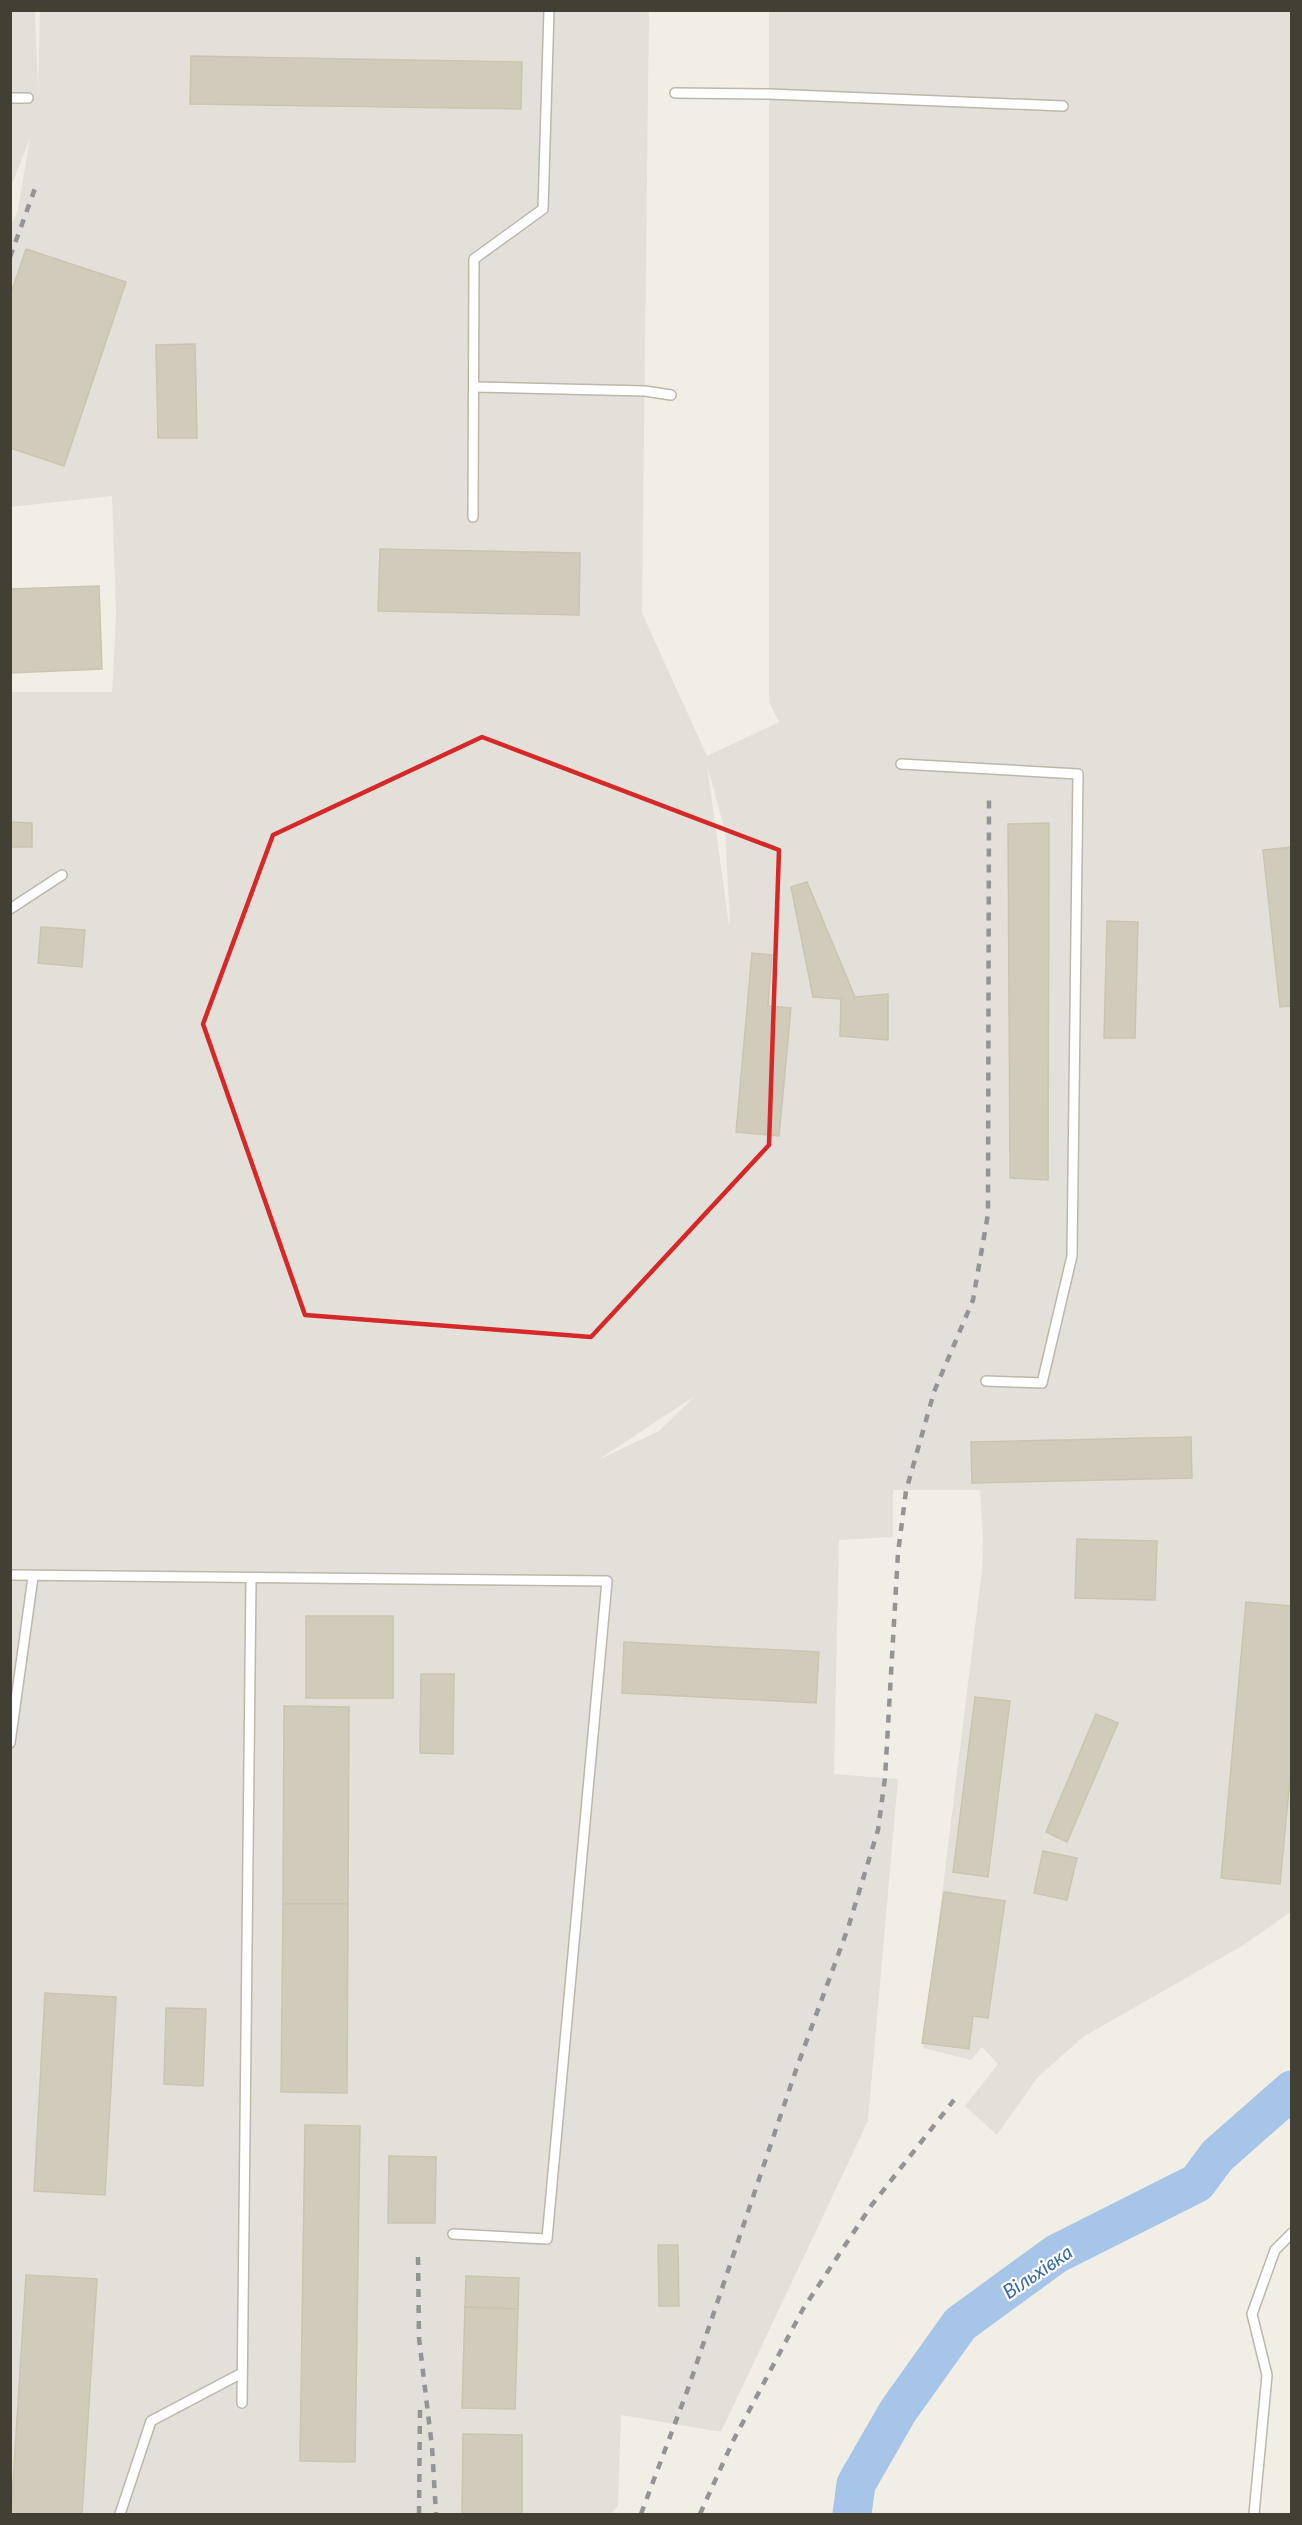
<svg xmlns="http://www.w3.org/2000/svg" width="1302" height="2525" font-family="Lato,sans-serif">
	<rect width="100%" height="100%" fill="#f1efe5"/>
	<path fill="#e3e0da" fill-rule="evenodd" d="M 11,11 L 35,11 L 38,88 L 40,11 L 649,11 L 642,613 L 707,756 L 779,722 L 769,702 L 769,11 L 1291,11 L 1291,1912 L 1242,1946 L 1083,2037 L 1037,2078 L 997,2135 L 965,2106 L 998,2064 L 982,2047 L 971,2060 L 923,2048 L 982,1570 L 983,1541 L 980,1490 L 893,1490 L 893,1537 L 839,1540 L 834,1774 L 898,1779 L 868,2121 L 721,2432 L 621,2415 L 618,2506 L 611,2514 L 11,2514 L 11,692 L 112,692 L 116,614 L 112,496 L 11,507 L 11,226 L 18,209 L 30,138 L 11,187 ZM 707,765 L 725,831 L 730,925 L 729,925 ZM 695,1396 L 659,1431 L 598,1460 Z"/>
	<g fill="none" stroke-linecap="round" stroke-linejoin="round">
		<path stroke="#a6c5e8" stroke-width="39" d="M 852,2514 L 856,2484 L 898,2411 L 960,2324 L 1056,2254 L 1197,2183 L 1217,2156 L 1292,2090"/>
	</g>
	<g fill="#d1cbbc" stroke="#cbc4af" stroke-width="1.5">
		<path d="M 191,56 L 522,62 L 521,109 L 190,104 Z"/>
		<path d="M 26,249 L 126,282 L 64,466 L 10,448 L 10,296 Z"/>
		<path d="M 195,344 L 197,438 L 158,438 L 156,345 Z"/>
		<path d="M 380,549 L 580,553 L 579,615 L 378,611 Z"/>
		<path d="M 99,586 L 102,669 L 10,673 L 10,589 Z"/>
		<path d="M 10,822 L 32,823 L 32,847 L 10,847 Z"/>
		<path d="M 1049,823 L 1048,1180 L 1010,1178 L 1008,824 Z"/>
		<path d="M 1292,847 L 1292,1006 L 1280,1007 L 1263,850 Z"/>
		<path d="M 807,882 L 855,997 L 888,994 L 888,1040 L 840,1036 L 841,999 L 813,997 L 791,887 Z"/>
		<path d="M 1107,921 L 1138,922 L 1135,1038 L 1104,1038 Z"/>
		<path d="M 41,927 L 85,930 L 82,967 L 38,963 Z"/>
		<path d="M 752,953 L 772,955 L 768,1006 L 791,1008 L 779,1136 L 736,1132 Z"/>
		<path d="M 1191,1437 L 1192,1478 L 972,1483 L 971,1442 Z"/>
		<path d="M 1077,1539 L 1157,1541 L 1155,1600 L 1075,1598 Z"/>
		<path d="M 1246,1602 L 1292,1606 L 1292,1758 L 1280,1884 L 1221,1878 Z"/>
		<rect x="306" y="1616" width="87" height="82"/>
		<path d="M 624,1642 L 819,1652 L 816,1703 L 622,1693 Z"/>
		<path d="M 421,1674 L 454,1674 L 453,1754 L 420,1753 Z"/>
		<path d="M 975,1697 L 1010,1701 L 988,1877 L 953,1872 Z"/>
		<path d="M 284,1706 L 349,1707 L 348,1904 L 283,1904 Z"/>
		<path d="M 1096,1714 L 1118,1723 L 1067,1842 L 1046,1832 Z"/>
		<path d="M 1043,1851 L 1077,1858 L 1067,1900 L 1034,1893 Z"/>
		<path d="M 944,1892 L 1005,1901 L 988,2018 L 973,2016 L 969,2049 L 922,2043 Z"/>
		<path d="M 283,1904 L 348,1904 L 347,2093 L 281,2092 Z"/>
		<path d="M 45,1993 L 116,1997 L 105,2195 L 34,2191 Z"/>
		<path d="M 166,2008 L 206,2009 L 203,2086 L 164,2084 Z"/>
		<path d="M 305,2125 L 360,2126 L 355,2462 L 300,2461 Z"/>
		<path d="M 389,2156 L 436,2157 L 435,2223 L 388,2223 Z"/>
		<path d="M 658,2245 L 678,2245 L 679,2306 L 659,2306 Z"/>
		<path d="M 26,2275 L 97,2279 L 82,2514 L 11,2514 Z"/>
		<path d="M 466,2276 L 519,2278 L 518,2309 L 465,2307 Z"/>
		<path d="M 465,2307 L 518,2309 L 515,2409 L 462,2408 Z"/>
		<path d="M 463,2434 L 522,2435 L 522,2514 L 462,2514 Z"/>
	</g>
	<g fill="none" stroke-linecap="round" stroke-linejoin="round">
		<g stroke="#bbb7a9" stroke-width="12">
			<g id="lane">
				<path d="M 675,93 L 769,94 L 1063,106"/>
				<path d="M 10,98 L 28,98"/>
				<path d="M 474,387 L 645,391 L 671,395"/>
				<path d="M 473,517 L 474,259 L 543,209 L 549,10"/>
				<path d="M 901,764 L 1078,774 L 1072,1256 L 1042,1383 L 986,1381"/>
				<path d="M 10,909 L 62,875"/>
				<path d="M 10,1575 L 607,1581 L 547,2239 L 453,2234"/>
				<path d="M 10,1743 L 33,1577"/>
				<path d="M 242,2403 L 251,1579"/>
				<path d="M 120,2514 L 151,2421 L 242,2373"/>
				<path d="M 1254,2514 L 1267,2375 L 1252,2314 L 1275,2250 L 1292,2233"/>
			</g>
		</g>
		<use href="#lane" stroke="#fff" stroke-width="9"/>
		<g stroke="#949494" stroke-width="4.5" stroke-dasharray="8 8" stroke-linecap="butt">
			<path d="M 10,257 L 37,183"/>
			<path d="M 418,2257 L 419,2338 L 432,2447 L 436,2514"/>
			<path d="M 419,2514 L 420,2407"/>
			<path d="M 641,2514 L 689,2386 L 797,2067 L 848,1928 L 878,1830 L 885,1778 L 898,1553 L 906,1491 L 934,1392 L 973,1300 L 988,1214 L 989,798"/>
			<path d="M 700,2514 L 733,2441 L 803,2309 L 871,2206 L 954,2100"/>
		</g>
	</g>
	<path fill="none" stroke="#d62828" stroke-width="4.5" stroke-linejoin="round" d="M 482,737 L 779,850 L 769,1145 L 591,1337 L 305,1315 L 203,1024 L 273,835 Z"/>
	<g text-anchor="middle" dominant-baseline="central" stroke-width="4.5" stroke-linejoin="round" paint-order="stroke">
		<g font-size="20" font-style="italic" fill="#3969a3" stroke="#fff">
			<text transform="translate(1037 2271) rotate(-34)">Вільхівка</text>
		</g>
	</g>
	<rect width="1302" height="2525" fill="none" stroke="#423f35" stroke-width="24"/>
</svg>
